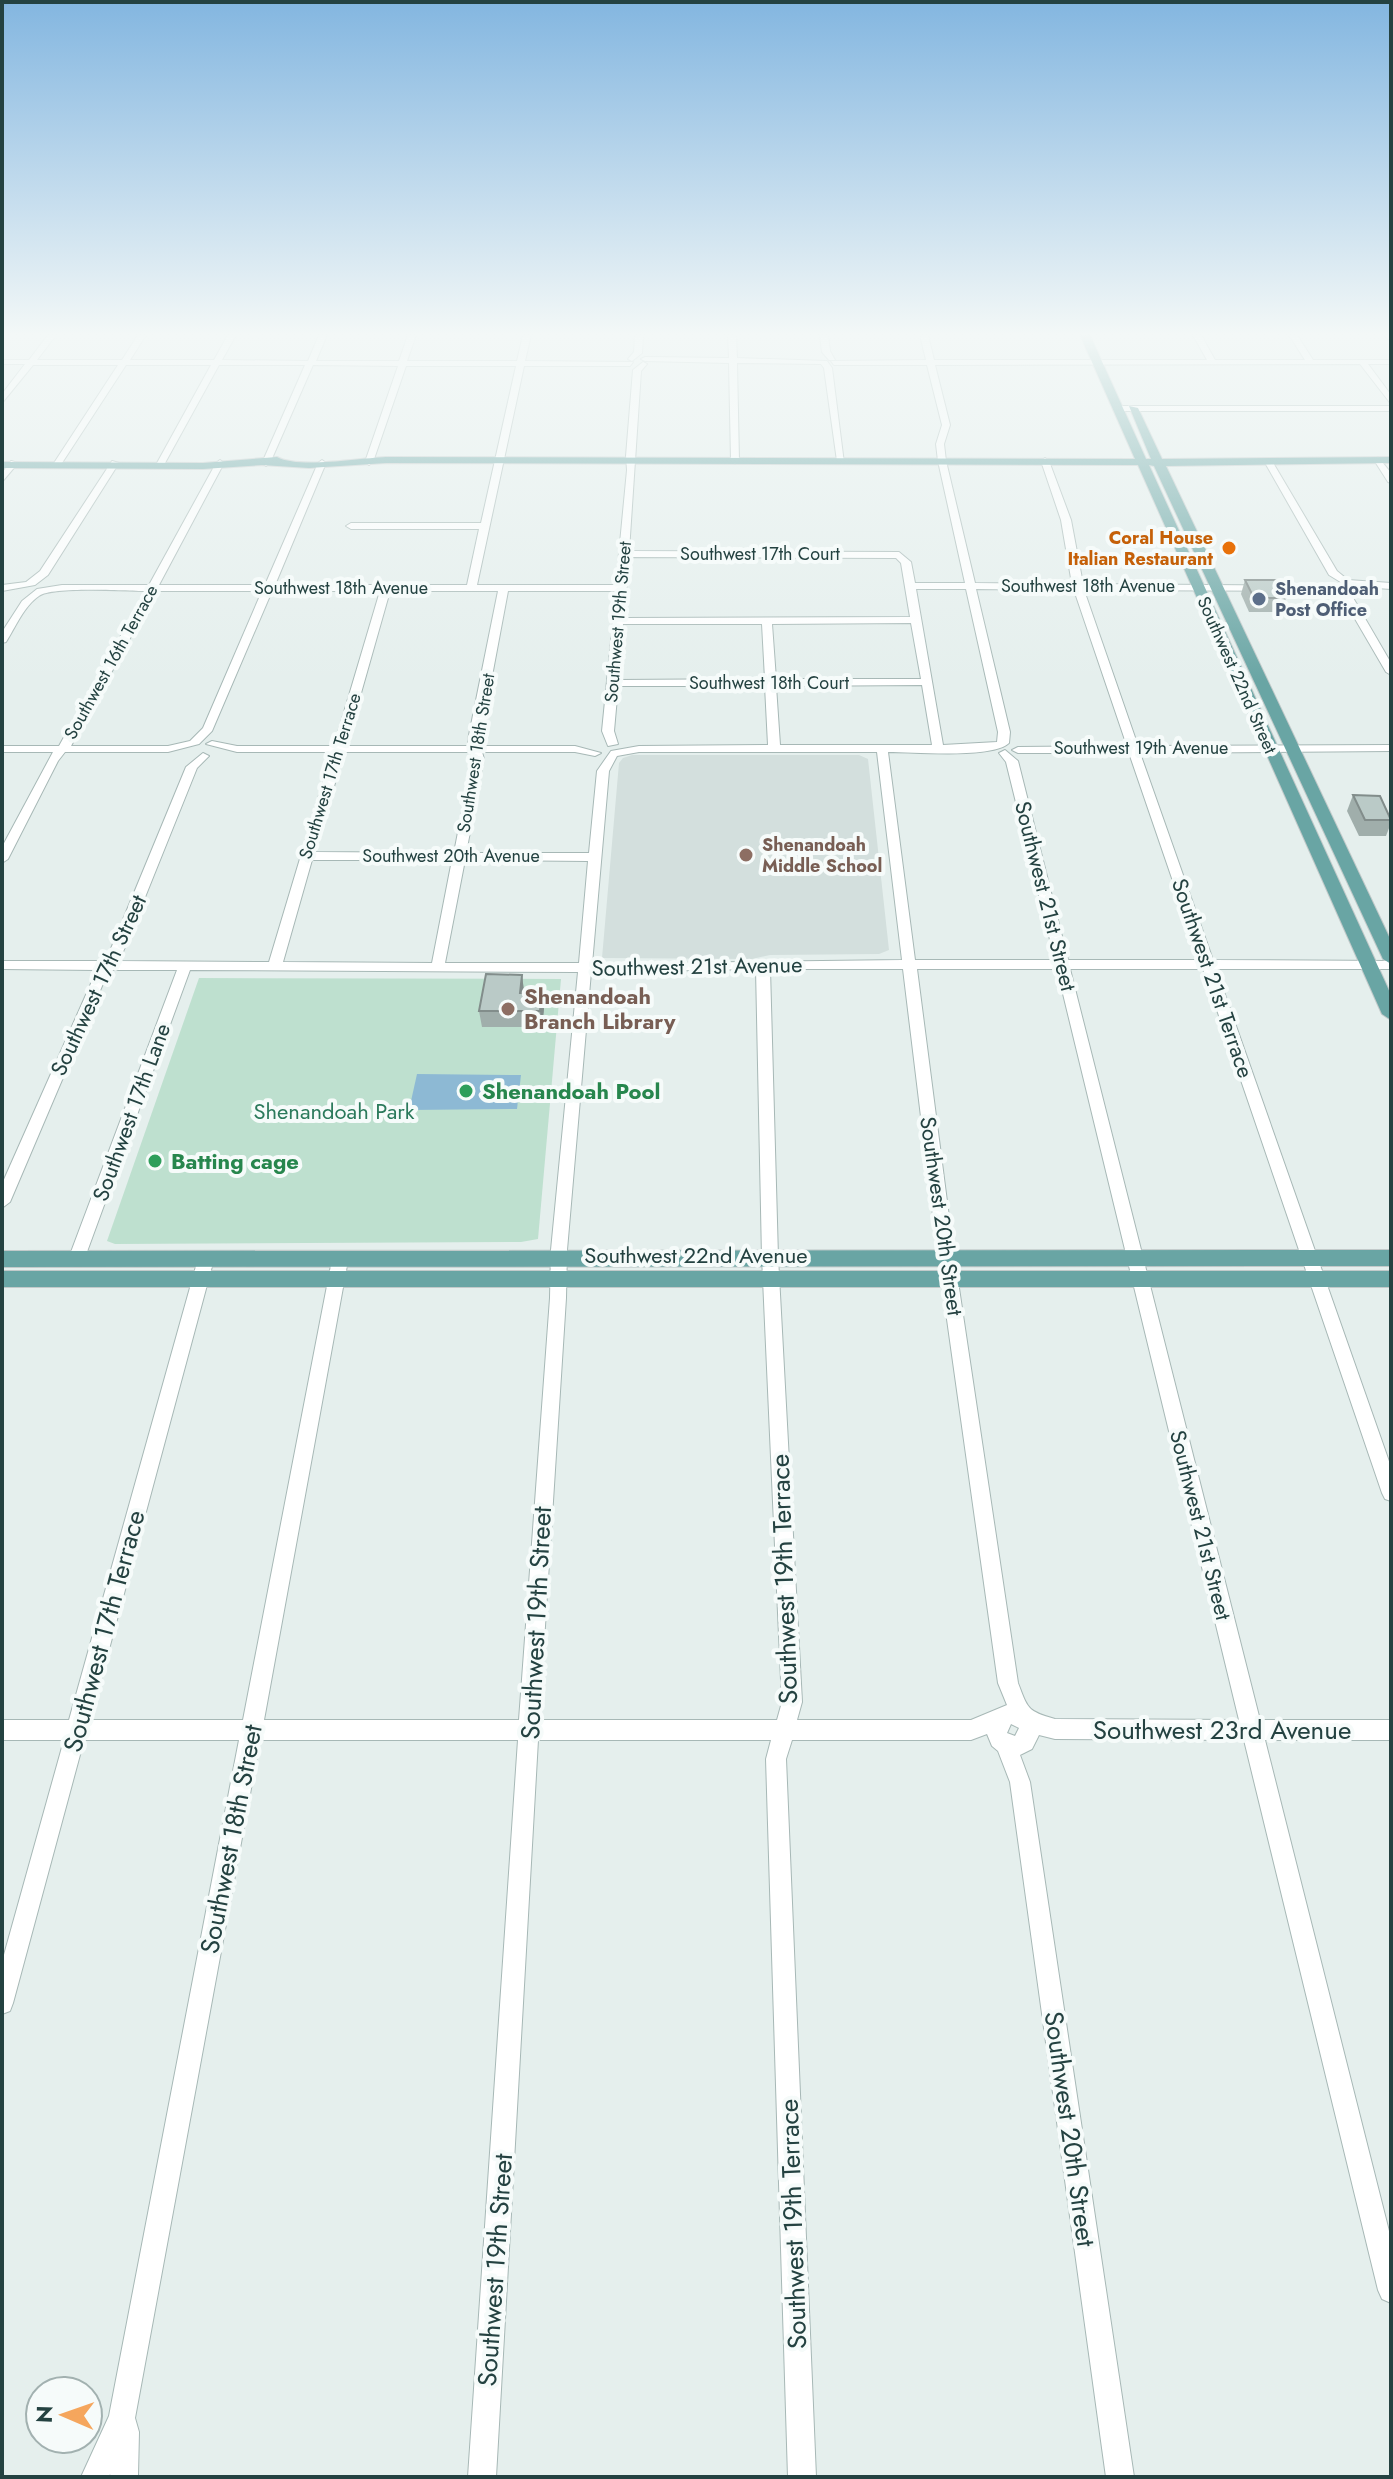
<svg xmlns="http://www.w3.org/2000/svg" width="1393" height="2479" font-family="Jost,sans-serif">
	<rect width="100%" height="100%" fill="#e5efed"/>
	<path fill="#d3dfdd" d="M 632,755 L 859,755 L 868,759 L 889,950 L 879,954 L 770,955 L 752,959 L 602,958 L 619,763 L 623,758 Z"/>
	<path fill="#bee0cf" d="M 199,978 L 561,979 L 538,1239 L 521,1242 L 115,1244 L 107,1241 Z"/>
	<path fill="#8db9d4" d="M 417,1074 L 521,1075 L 517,1109 L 409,1110 Z"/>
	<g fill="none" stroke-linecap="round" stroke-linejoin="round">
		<g stroke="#a7b8b6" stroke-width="2">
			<g id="minor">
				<path d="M 48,335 L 56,335 L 37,360 L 122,360 L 138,335 L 146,335 L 130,360 L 214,360 L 228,335 L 236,335 L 222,360 L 308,361 L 319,335 L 327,335 L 316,361 L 399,361 L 408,335 L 416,335 L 407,361 L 517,361 L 523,335 L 531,335 L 525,361 L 633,362 L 630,366 L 524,366 L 477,585 L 616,585 L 627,470 L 626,456 L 633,370 L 643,362 L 647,364 L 641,371 L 629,551 L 899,552 L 911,562 L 915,583 L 965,583 L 938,461 L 936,444 L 942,425 L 927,365 L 834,365 L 831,361 L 926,360 L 920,335 L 928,335 L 934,360 L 1207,360 L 1193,335 L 1201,335 L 1215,360 L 1305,360 L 1289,335 L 1297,335 L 1313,360 L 1391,360 L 1391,364 L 1368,364 L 1391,395 L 1391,404 L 1360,364 L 935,365 L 950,425 L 944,444 L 946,461 L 975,583 L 1072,584 L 1061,520 L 1041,461 L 1045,458 L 1049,461 L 1071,520 L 1083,584 L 1337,586 L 1352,596 L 1391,663 L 1391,675 L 1386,672 L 1344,600 L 1333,591 L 1084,590 L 1138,746 L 1391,745 L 1391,751 L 1140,753 L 1213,960 L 1391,961 L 1391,969 L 1216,969 L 1391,1467 L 1391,1501 L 1385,1499 L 1382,1493 L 1203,969 L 1070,969 L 1260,1720 L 1391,1720 L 1391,1740 L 1265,1740 L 1391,2239 L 1391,2303 L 1382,2299 L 1378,2290 L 1244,1740 L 1055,1739 L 1039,1735 L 1032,1749 L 1020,1755 L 1030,1782 L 1134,2477 L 1106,2477 L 1010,1782 L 998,1751 L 992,1746 L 987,1734 L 971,1740 L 792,1740 L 786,1759 L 816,2477 L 788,2477 L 766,1759 L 771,1740 L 538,1740 L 496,2477 L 468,2477 L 518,1740 L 260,1740 L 135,2418 L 139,2432 L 138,2475 L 111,2477 L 110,2474 L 109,2477 L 81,2477 L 109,2416 L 239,1740 L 84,1740 L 13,2003 L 10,2011 L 2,2014 L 2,1962 L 64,1740 L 2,1740 L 2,1720 L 69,1720 L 198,1259 L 200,1255 L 212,1255 L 214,1259 L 90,1720 L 243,1720 L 332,1260 L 334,1256 L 346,1256 L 348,1260 L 264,1720 L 519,1720 L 550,1298 L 551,1250 L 578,972 L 190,970 L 84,1260 L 82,1264 L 70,1264 L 68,1260 L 177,970 L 111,970 L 105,979 L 10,1202 L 2,1208 L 2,1184 L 97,970 L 2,969 L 2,961 L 103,961 L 110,951 L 186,767 L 203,753 L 209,756 L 197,768 L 123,952 L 117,961 L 269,962 L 332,752 L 237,752 L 206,744 L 212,741 L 237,746 L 334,746 L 380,591 L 272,591 L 212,731 L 199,744 L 168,752 L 65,752 L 58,761 L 8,859 L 2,863 L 2,847 L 53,752 L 2,752 L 2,746 L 59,746 L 146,591 C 125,591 52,586 39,596 C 24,606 15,628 6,642 L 2,643 L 2,632 L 22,601 L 37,589 L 62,585 L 149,585 L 216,463 L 220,460 L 224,463 L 159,585 L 265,585 L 318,463 L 322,460 L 326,463 L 275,585 L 467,585 L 479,529 L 351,529 L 346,526 L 351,523 L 481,523 L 516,366 L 406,366 L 373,462 L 369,465 L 365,462 L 398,366 L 313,365 L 270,463 L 266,466 L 262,463 L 305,365 L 219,365 L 165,463 L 161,466 L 157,463 L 211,365 L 126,365 L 62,463 L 58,466 L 54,463 L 118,365 L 33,365 L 2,403 L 2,394 L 25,364 L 2,364 L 2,360 L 29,360 ZM 629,557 L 896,558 L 901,563 L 910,617 L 624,618 ZM 916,589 L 966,589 L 998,732 L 997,742 L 943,745 ZM 976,589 L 1074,590 L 1127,746 L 1018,747 L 1012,750 L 1018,753 L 1129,753 L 1200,960 L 1068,960 L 1018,761 L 1005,750 L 999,753 L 1006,762 L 1055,960 L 915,960 L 888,752 C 914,752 992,759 1009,743 L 1010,732 ZM 156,591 L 262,591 L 203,728 L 190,741 L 168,746 L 71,746 ZM 390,591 L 498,591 L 468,740 L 469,746 L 346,746 ZM 508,591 L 616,591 L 602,731 L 608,746 L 618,744 L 614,731 L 618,686 L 765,686 L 768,745 L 639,746 L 611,751 L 597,771 L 589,853 L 466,853 L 484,759 L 482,752 L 575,752 L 595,756 L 601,753 L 575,746 L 481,746 L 480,740 ZM 911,623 L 921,679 L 776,679 L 772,624 ZM 623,624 L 762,624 L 765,679 L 618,680 ZM 922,685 L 932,745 L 780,745 L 776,686 ZM 344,752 L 471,752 L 472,759 L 454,853 L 315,852 ZM 639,752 L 877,752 L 902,960 L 592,964 L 609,771 L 617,756 ZM 312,860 L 452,860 L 432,963 L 283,962 ZM 465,860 L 588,861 L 579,963 L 445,963 ZM 756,969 L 762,1257 L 782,1702 L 777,1720 L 539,1720 L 566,1298 L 567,1250 L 591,972 ZM 770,969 L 903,969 L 937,1248 L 998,1683 L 1007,1705 L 971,1720 L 797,1720 L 802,1702 L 778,1257 ZM 917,969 L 1057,969 L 1239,1720 L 1055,1719 C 1027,1711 1028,1709 1018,1683 L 953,1248 ZM 1011,1724 L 1019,1728 L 1015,1736 L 1007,1733 Z"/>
				<path d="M 635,335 L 643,335 L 642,353 L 632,361 L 628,359 L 634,352 Z"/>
				<path d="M 728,335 L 736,335 L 737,358 L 827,361 L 832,368 L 844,463 L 837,461 L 824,368 L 821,364 L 737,363 L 739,461 L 735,464 L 731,461 L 729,363 L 645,361 L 641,359 L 645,357 L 729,358 Z"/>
				<path d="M 820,335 L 828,335 L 830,351 L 835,360 L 829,360 L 822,352 Z"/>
				<path d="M 1384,335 L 1391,335 L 1391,341 Z"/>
				<path d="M 1119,406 L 1390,406 L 1391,411 L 1116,411 L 1115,409 Z"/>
				<path d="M 1378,457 L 1391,473 L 1391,483 L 1388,482 L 1374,460 Z"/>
				<path d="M 1265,459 L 1272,461 L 1337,571 L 1348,580 L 1391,583 L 1391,589 L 1347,586 L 1329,575 L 1264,461 Z"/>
				<path d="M 11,461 L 18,463 L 2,482 L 2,473 Z"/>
				<path d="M 112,461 L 119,463 L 48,575 L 35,585 L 2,591 L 2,585 L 26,582 L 40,571 Z"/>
			</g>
		</g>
		<g stroke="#c2caca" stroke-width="2">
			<g id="major">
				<path d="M 1080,335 L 1090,335 L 1146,459 L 1151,459 L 1129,406 L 1138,408 L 1162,459 L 1391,457 L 1391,463 L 1166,466 L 1391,941 L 1391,964 L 1383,959 L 1154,466 L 1149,465 L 1391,995 L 1391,1020 L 1382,1014 L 1138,465 L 386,463 L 309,468 L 262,465 L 203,469 L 2,468 L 2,462 L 203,463 L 277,457 C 299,469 358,458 386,457 L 1135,459 Z"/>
				<path d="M 1391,1250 L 1391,1266 L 2,1267 L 2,1251 Z"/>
				<rect x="2" y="1271" width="1389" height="16"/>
			</g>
		</g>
		<use href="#minor" fill="#fff" fill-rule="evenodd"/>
		<use href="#major" fill="#69a5a4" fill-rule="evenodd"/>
	</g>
	<g fill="#a0aeab">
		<path d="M 1245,580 L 1286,598 L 1282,612 L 1249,612 L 1241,594 Z"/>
		<path d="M 1353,795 L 1391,818 L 1391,823 L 1386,836 L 1359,836 L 1347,811 Z"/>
		<path d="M 522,975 L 524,993 L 544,1009 L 542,1027 L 482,1027 L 479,1011 Z"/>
	</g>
	<g fill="#828d8b">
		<path d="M 522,975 L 524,991 L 521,1009 L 520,993 Z"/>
		<path d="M 542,993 L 544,1009 L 542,1027 L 540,1011 Z"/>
	</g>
	<g fill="#bacac7" stroke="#828d8b" stroke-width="2">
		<path d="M 1245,580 L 1277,580 L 1286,598 L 1254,598 Z"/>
		<path d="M 1353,795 L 1380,796 L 1391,820 L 1365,820 Z"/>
		<path d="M 486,974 L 522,975 L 520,993 L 542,993 L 540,1011 L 479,1011 Z"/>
	</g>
	<linearGradient id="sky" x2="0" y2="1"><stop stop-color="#83b6e0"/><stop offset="0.49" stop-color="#f3f8f7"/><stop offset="1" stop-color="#f3f8f7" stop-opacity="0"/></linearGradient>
	<rect width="1393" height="682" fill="url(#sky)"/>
	<circle fill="#e8710a" stroke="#f6fbfa" stroke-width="3" cx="1229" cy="548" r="8"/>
	<circle fill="#5c6f8a" stroke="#f6fbfa" stroke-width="3" cx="1259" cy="599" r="8"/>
	<g fill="#8d6e63" stroke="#f6fbfa" stroke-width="3">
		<circle cx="746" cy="855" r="8"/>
		<circle cx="508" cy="1009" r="8"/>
	</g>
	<g fill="#2e9e5b" stroke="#f6fbfa" stroke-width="3">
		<circle cx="466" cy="1091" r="8"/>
		<circle cx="155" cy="1161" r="8"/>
	</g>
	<g text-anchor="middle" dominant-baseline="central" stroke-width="8" stroke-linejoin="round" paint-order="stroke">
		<g font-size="18" font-weight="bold" fill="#c56008" stroke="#f6fbfa" text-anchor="end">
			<text x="1213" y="538">Coral House<tspan x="1213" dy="21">Italian Restaurant</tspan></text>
		</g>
		<g font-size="18" fill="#244241" stroke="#f6fbfa">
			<text x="760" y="554">Southwest 17th Court</text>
			<text x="1088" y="586">Southwest 18th Avenue</text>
			<text x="341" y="588">Southwest 18th Avenue</text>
			<text transform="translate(618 622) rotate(-85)">Southwest 19th Street</text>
			<text transform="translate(111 662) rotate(-61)">Southwest 16th Terrace</text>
			<text transform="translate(1237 675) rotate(66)">Southwest 22nd Street</text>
			<text x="769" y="683">Southwest 18th Court</text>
			<text x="1141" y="748">Southwest 19th Avenue</text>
			<text transform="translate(476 753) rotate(-81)">Southwest 18th Street</text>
			<text transform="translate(330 776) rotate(-73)">Southwest 17th Terrace</text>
			<text x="451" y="856">Southwest 20th Avenue</text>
		</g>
		<g font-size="18" font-weight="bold" fill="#4e5e75" stroke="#f6fbfa" text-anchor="start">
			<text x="1275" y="589">Shenandoah<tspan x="1275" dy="21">Post Office</tspan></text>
		</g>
		<g font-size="18" font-weight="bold" fill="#785e54" stroke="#f6fbfa" text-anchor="start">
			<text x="762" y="845">Shenandoah<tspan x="762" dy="21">Middle School</tspan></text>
		</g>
		<g font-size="22" fill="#244241" stroke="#f6fbfa">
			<text transform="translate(1046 896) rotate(76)">Southwest 21st Street</text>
			<text transform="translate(697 966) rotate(-1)">Southwest 21st Avenue</text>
			<text transform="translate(1213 978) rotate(71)">Southwest 21st Terrace</text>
			<text transform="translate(98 985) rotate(-65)">Southwest 17th Street</text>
			<text transform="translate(131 1112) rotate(-70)">Southwest 17th Lane</text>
			<text transform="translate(942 1216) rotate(82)">Southwest 20th Street</text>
			<text x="696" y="1255">Southwest 22nd Avenue</text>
			<text transform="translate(1201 1525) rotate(76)">Southwest 21st Street</text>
		</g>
		<g font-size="22" font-weight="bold" fill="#785e54" stroke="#f6fbfa" text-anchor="start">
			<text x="524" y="996">Shenandoah<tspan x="524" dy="25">Branch Library</tspan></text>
		</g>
		<g font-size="22" font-weight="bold" fill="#27864d" stroke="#f6fbfa" text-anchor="start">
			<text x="482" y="1091">Shenandoah Pool</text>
			<text x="171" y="1161">Batting cage</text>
		</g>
		<g font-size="22" fill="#2c7a5c" stroke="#f6fbfa">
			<text x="334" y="1111">Shenandoah Park</text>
		</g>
		<g font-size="26" fill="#244241" stroke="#f6fbfa">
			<text transform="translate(784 1579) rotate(-92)">Southwest 19th Terrace</text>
			<text transform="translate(536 1623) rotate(-87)">Southwest 19th Street</text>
			<text transform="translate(104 1631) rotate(-75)">Southwest 17th Terrace</text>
			<text x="1222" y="1730">Southwest 23rd Avenue</text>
			<text transform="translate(231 1839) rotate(-79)">Southwest 18th Street</text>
			<text transform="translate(1070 2129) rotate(82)">Southwest 20th Street</text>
			<text transform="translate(793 2224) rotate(-92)">Southwest 19th Terrace</text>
			<text transform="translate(495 2270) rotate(-86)">Southwest 19th Street</text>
		</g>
	</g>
	<rect width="1393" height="2479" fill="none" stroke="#244241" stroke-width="8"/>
	<g transform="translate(64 2415) rotate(272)"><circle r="38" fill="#f6fbfa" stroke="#a2b1b0" stroke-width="2"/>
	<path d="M0-6L14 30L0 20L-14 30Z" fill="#f5a65d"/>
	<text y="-12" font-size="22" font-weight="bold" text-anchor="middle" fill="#244241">N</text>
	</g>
</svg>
